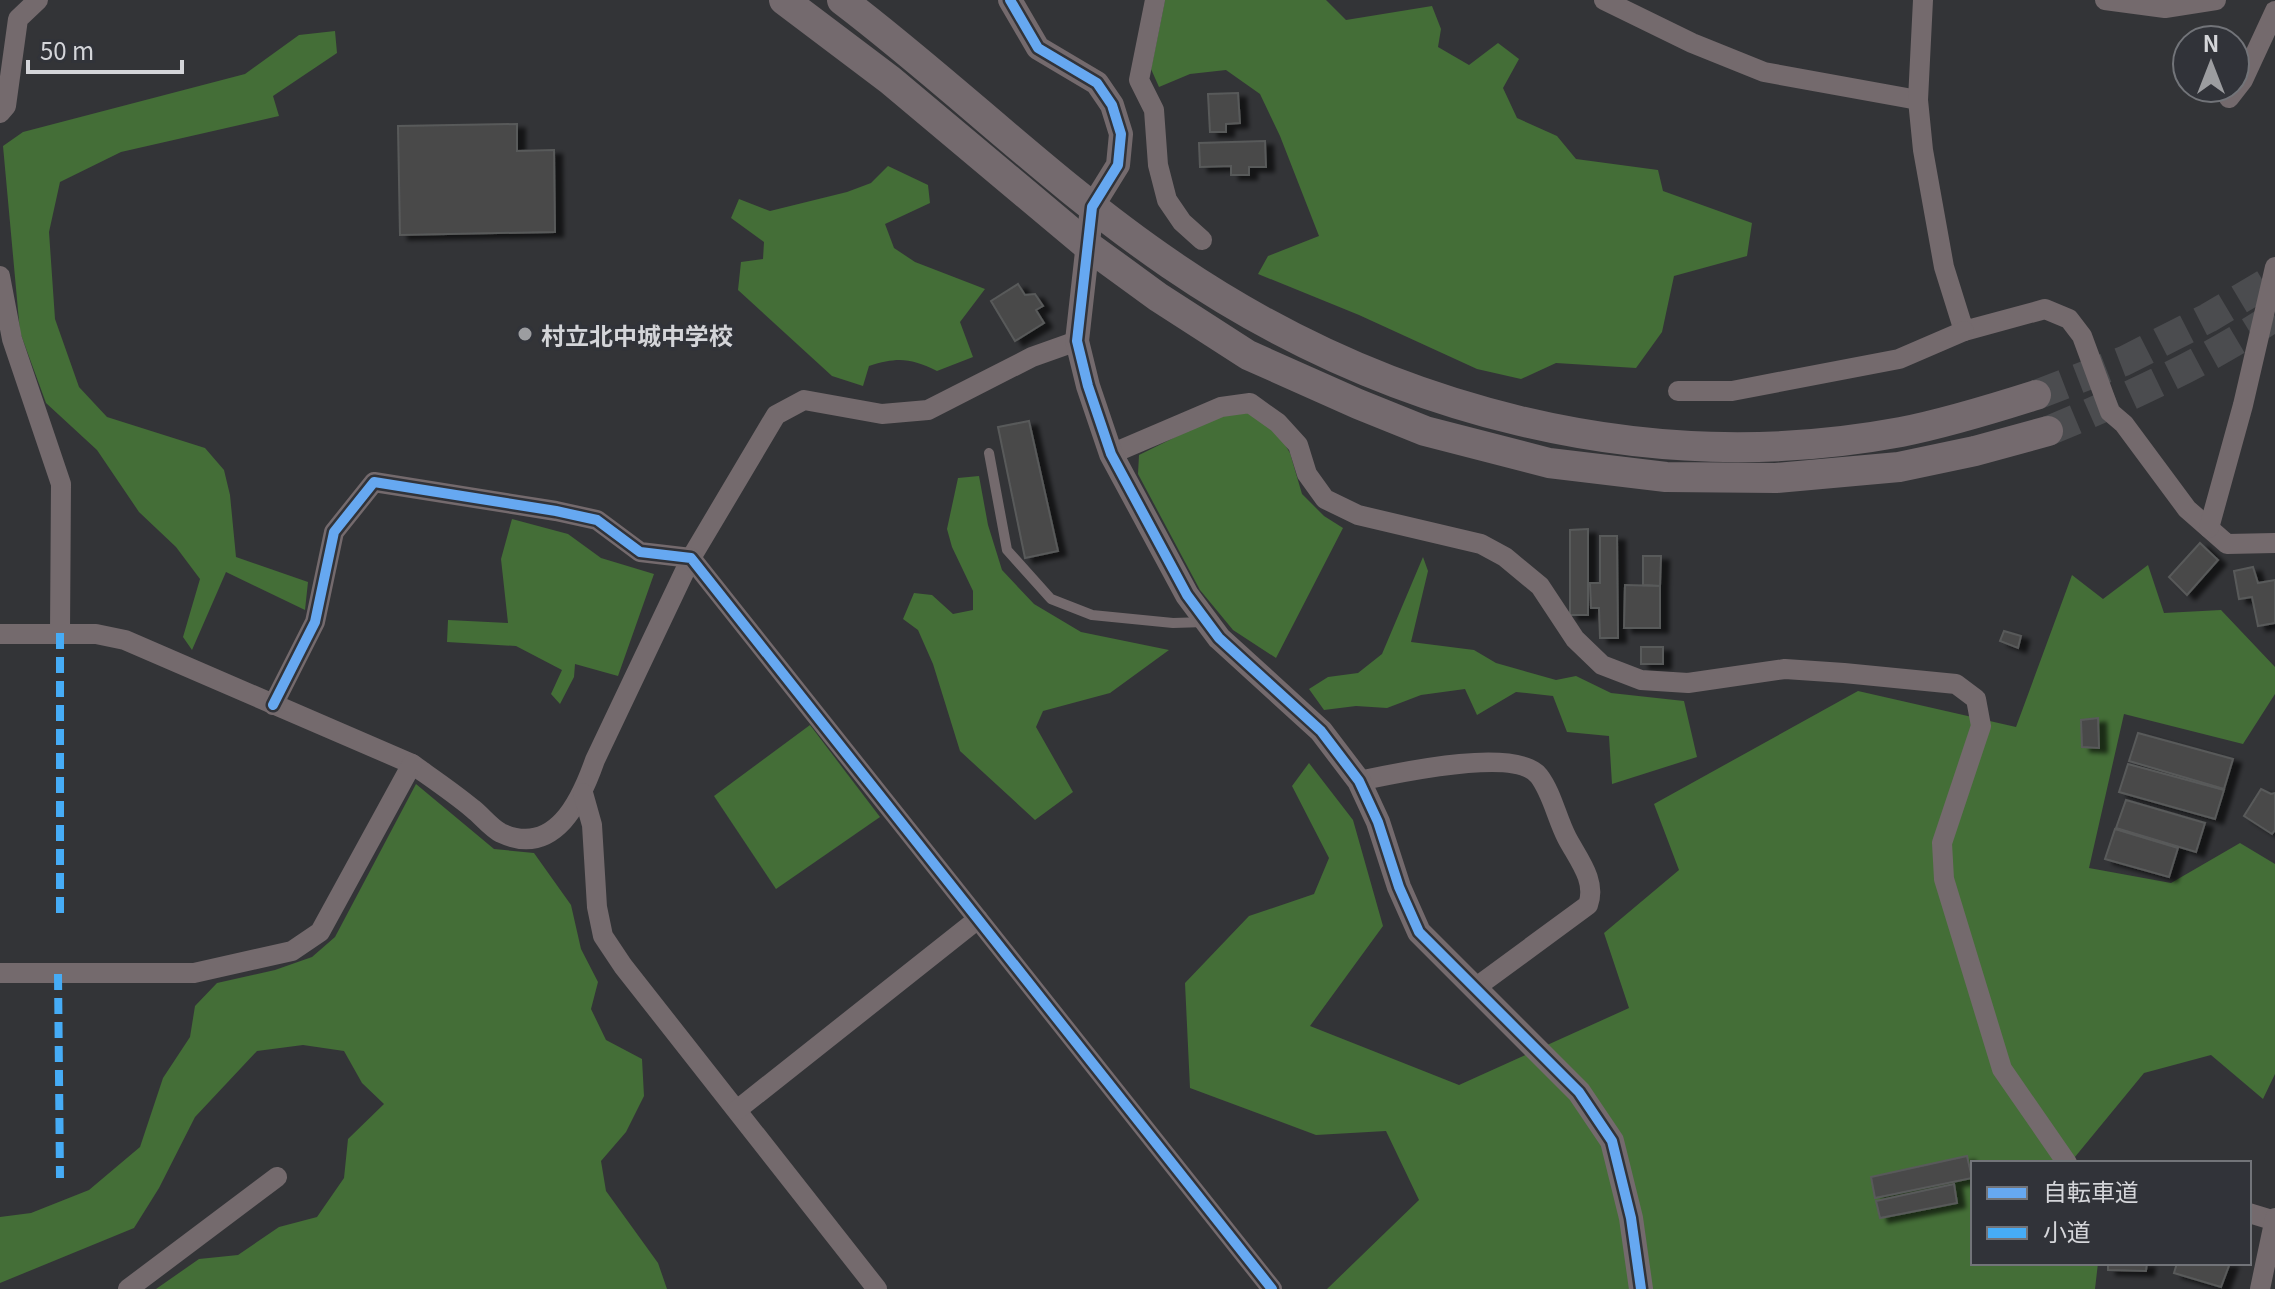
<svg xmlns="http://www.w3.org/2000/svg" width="2275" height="1289" font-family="Georgia,'Noto Sans JP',serif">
	<defs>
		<filter id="shadow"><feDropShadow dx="8" dy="4.5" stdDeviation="2" flood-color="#0009"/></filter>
	</defs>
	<rect width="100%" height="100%" fill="#333437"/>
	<g fill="#446e37">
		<path d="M 1165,0 L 1326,0 L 1346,20 L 1432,6 L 1441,29 L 1438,47 L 1469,65 L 1498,43 L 1519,59 L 1503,88 L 1517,118 L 1557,136 L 1576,159 L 1658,170 L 1663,191 L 1752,223 L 1747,256 L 1674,276 L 1662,332 L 1636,368 L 1556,363 L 1521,379 L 1477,369 L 1359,315 L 1258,274 L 1268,256 L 1319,236 L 1280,136 L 1260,94 L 1226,70 L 1190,74 L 1159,87 L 1151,69 Z"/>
		<path d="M 335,31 L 337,53 L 273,96 L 279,116 L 121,152 L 60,182 L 49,232 L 55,319 L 79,387 L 107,417 L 205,448 L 224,470 L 230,495 L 236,557 L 308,582 L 305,610 L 226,572 L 192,650 L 183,637 L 200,579 L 176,547 L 139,512 L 97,450 L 46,403 L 20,332 L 3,146 L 23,132 L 245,74 L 299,35 Z"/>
		<path d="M 888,166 L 928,185 L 930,203 L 885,224 L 894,248 L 915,262 L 985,289 L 960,322 L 973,357 L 937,371 C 910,358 898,357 869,366 L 863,386 L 832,376 L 738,290 L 741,262 L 763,259 L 764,242 L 731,218 L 739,199 L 770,211 L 847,192 L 871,183 Z"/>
		<path d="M 1251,412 L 1276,430 L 1290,453 L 1302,494 L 1324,516 L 1343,528 L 1276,658 L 1233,630 L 1200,590 L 1138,474 L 1139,455 L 1222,414 Z"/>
		<path d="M 979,476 L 988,525 L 1002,570 L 1034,604 L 1081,632 L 1169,650 L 1110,693 L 1043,711 L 1036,727 L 1073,792 L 1035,820 L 960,751 L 933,664 L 918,630 L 903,619 L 914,593 L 932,595 L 953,614 L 973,610 L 973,591 L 952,547 L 947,529 L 958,478 Z"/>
		<path d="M 512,519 L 568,534 L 601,558 L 654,574 L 618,676 L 575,664 L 574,677 L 560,704 L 551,694 L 562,670 L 516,646 L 447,642 L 448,620 L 508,623 L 501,559 Z"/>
		<path d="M 1423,557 L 1428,571 L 1411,642 L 1474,650 L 1496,663 L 1556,680 L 1576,676 L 1611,693 L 1684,701 L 1697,757 L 1612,784 L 1609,736 L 1567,732 L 1553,696 L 1516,692 L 1477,715 L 1465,689 L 1421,695 L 1387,708 L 1356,706 L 1324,710 L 1309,689 L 1328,677 L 1358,673 L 1382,654 Z"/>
		<path d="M 2148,565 L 2164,613 L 2221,610 L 2275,667 L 2275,694 L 2243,744 L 2124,714 L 2089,868 L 2171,883 L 2240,843 L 2275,864 L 2275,1074 L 2263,1099 L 2211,1055 L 2144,1073 L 2070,1163 L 1973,1163 L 1973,1263 L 2098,1263 L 2095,1289 L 1327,1289 L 1419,1200 L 1386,1131 L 1316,1135 L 1190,1088 L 1185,983 L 1249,916 L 1314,894 L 1329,858 L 1292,786 L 1309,763 L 1353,820 L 1383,926 L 1310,1026 L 1459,1085 L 1629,1008 L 1604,933 L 1679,870 L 1654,804 L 1858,691 L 2016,727 L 2072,575 L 2103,599 Z"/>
		<path d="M 810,725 L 880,817 L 776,889 L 714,796 Z"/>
		<path d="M 416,784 L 494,849 L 534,853 L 571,905 L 581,949 L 598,982 L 591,1009 L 606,1040 L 642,1059 L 644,1096 L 626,1132 L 601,1161 L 606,1191 L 658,1263 L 667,1289 L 156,1289 L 199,1259 L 238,1255 L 279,1227 L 317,1217 L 344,1178 L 348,1139 L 384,1104 L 362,1083 L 344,1051 L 303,1045 L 257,1051 L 195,1117 L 159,1188 L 134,1228 L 0,1283 L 0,1217 L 31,1213 L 89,1190 L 140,1147 L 163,1078 L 190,1037 L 195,1006 L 217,983 L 275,970 L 312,957 L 335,937 Z"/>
	</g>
	<g fill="#49494a" stroke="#595a5a" stroke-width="2" filter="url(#shadow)">
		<path d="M 1238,93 L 1240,123 L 1226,124 L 1226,132 L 1210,132 L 1208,94 Z"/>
		<path d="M 517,124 L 517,151 L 554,150 L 555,232 L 400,235 L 398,126 Z"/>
		<path d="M 1265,141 L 1266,167 L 1249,167 L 1249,175 L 1231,175 L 1231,166 L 1200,167 L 1199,143 Z"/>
		<path d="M 1018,284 L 1025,295 L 1035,294 L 1043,306 L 1036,310 L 1044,323 L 1015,341 L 991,301 Z"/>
		<path d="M 1029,421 L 1058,551 L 1025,558 L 998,427 Z"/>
		<path d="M 1588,529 L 1588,615 L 1570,615 L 1570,530 Z"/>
		<path d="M 1600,536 L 1617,536 L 1618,638 L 1600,638 L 1599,608 L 1591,608 L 1590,583 L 1600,583 Z"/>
		<path d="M 2200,543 L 2218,560 L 2187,595 L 2169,577 Z"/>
		<path d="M 1643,556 L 1661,556 L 1660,586 L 1643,585 Z"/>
		<path d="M 2253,567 L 2258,583 L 2275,580 L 2275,623 L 2258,626 L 2252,597 L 2239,599 L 2234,571 Z"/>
		<path d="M 1625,585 L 1660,586 L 1660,628 L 1624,628 Z"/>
		<path d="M 2004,631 L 2021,636 L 2018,648 L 2000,641 Z"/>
		<rect x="1641" y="647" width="22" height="17"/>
		<path d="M 2098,718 L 2099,748 L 2082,747 L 2081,720 Z"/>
		<path d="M 2138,733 L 2233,759 L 2224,789 L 2129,761 Z"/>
		<path d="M 2128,764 L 2224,790 L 2215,819 L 2119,792 Z"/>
		<path d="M 2261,789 L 2271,794 L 2275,793 L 2275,830 L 2272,834 L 2244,816 Z"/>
		<path d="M 2126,800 L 2205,823 L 2196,852 L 2116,828 Z"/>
		<path d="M 2115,829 L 2178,848 L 2169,877 L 2105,859 Z"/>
		<path d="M 1967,1156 L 1972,1178 L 1875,1198 L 1871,1177 Z"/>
		<path d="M 1954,1184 L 1957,1203 L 1880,1218 L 1876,1201 Z"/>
		<path d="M 2108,1263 L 2147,1263 L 2146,1271 L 2108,1270 Z"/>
		<path d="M 2177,1263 L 2230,1263 L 2221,1287 L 2174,1273 Z"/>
	</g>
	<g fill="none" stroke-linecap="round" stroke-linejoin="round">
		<g stroke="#4b4c4f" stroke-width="30" stroke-dasharray="30 15" stroke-linecap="butt">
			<path d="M 2036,395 L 2124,361 L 2208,318 L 2275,278"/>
			<path d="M 2048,431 C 2127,398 2203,364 2275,316"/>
		</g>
		<path stroke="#746a6d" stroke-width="10" d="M 989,453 L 1007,550 L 1051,599 L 1092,615 L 1173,623 L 1205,622"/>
		<g stroke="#746a6d" stroke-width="20">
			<path d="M 1155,0 L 1139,80 L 1154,110 L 1158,165 L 1167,200 L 1182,222 L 1202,240"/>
			<path d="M 1604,0 L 1692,43 L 1764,72 L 1918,100"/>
			<path d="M 1923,0 L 1918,100 L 1923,150 L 1944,267 L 1964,331 L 2045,309 L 2069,319 L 2082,336 L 2110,412 L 2124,424 L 2187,509 L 2227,544 L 2275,543"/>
			<path d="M 2105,0 L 2165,8 L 2216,0"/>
			<path d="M 2229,98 L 2243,80 L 2275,11"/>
			<path d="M 0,113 L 6,106 L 18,19 L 38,0"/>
			<path d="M 0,276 L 12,339 L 61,484 L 60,633"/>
			<path d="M 1678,391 L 1732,391 L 1899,359 L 1964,331"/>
			<path d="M 1111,454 L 1221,407 L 1250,403 L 1278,423 L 1298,445 L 1307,474 L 1325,499 L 1358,515 L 1481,544 L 1505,557 L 1540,586 L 1575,639 L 1602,665 L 1641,680 L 1688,683 L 1785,669 L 1844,673 L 1956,684 L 1976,699 L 1981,726 L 1942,843 L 1944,879 L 2002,1069 L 2067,1163"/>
			<path d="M 2209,528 L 2243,405 L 2275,267"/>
			<path d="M 0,634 L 96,634 L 125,640 L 412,764 C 433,779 454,793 473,809 C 482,816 491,828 501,833 C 555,858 581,800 595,760 L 691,558 L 776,415 L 804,400 L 882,414 L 928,410 L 1032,357 L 1077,341"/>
			<path d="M 273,705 L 315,622 L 334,532 L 374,482 L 556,511 L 597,520 L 640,552 L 691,558 L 1272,1289"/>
			<path d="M 1359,781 C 1393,774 1516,746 1539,776 C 1552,793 1557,819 1567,838 C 1578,859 1597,881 1588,905 L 1475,988"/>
			<path d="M 583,793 L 592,825 L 597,907 L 603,936 L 623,966 L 877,1289"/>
			<path d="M 0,973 L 194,973 L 292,951 L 320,932 L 412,764"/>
			<path d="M 737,1110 L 978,919"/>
			<path d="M 2249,1213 L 2275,1221"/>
			<path d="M 128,1289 L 277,1177"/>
			<path d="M 2260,1289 L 2275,1218"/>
		</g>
		<path stroke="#746a6d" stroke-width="24" d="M 1010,0 L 1038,48 L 1097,83 L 1112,105 L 1121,134 L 1118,165 L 1092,207 L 1077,341 L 1088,386 L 1111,454 L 1187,595 L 1219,638 L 1321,731 L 1359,781 L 1378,822 L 1399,887 L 1419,932 L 1579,1092 L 1612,1141 L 1631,1218 L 1641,1289"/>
		<g stroke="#746a6e" stroke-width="30">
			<path d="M 784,0 L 890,80 L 1088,246 L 1158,297 L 1248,355 L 1358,404 L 1425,431 L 1549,463 L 1666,477 L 1776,478 L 1899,467 L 1975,451 L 2048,431"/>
			<path d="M 842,0 C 954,85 1054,185 1170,264 C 1383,410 1644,480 1901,432 C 1947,423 1992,409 2036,395"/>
		</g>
		<g stroke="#46acf6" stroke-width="8" stroke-dasharray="16 8" stroke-linecap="butt">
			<path d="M 60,633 L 60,918"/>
			<path d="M 58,974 L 60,1178"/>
		</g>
		<g stroke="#313339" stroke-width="15">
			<g id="cycleway">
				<path d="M 1010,0 L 1038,48 L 1097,83 L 1112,105 L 1121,134 L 1118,165 L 1092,207 L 1077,341 L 1088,386 L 1111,454 L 1187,595 L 1219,638 L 1321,731 L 1359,781 L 1378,822 L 1399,887 L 1419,932 L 1579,1092 L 1612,1141 L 1631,1218 L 1641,1289"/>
				<path d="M 273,705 L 315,622 L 334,532 L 374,482 L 556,511 L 597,520 L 640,552 L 691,558 L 1272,1289"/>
			</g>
		</g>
		<use href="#cycleway" stroke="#66a8f1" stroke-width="10"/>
	</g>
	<circle fill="#9c9da0" stroke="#313339" stroke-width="3" cx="525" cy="334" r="8"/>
	<g text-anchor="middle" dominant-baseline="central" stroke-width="7" stroke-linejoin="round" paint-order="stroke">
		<g font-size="24" font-weight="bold" fill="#d4d5d9" stroke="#313339" text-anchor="start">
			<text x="541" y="334">村立北中城中学校</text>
		</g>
	</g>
	<rect x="1971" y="1161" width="280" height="104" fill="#313339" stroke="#727479" stroke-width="2"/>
	<rect x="1987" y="1187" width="40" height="12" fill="#66a8f1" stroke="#727479" stroke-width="2"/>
	<text x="2043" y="1201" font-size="24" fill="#d4d5d9">自転車道</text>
	<rect x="1987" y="1227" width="40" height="12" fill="#46acf6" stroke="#727479" stroke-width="2"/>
	<text x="2043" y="1241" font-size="24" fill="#d4d5d9">小道</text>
	<g transform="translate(2211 64)"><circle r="38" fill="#313339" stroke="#727479" stroke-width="2"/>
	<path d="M0-6L14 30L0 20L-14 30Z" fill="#9c9da0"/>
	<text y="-12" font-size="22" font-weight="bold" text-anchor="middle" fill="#d4d5d9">N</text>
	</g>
	<path d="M28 60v12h154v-12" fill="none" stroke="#d4d5d9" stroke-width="4"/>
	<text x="40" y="60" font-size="24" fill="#d4d5d9" stroke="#313339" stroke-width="6" paint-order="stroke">50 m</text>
</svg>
